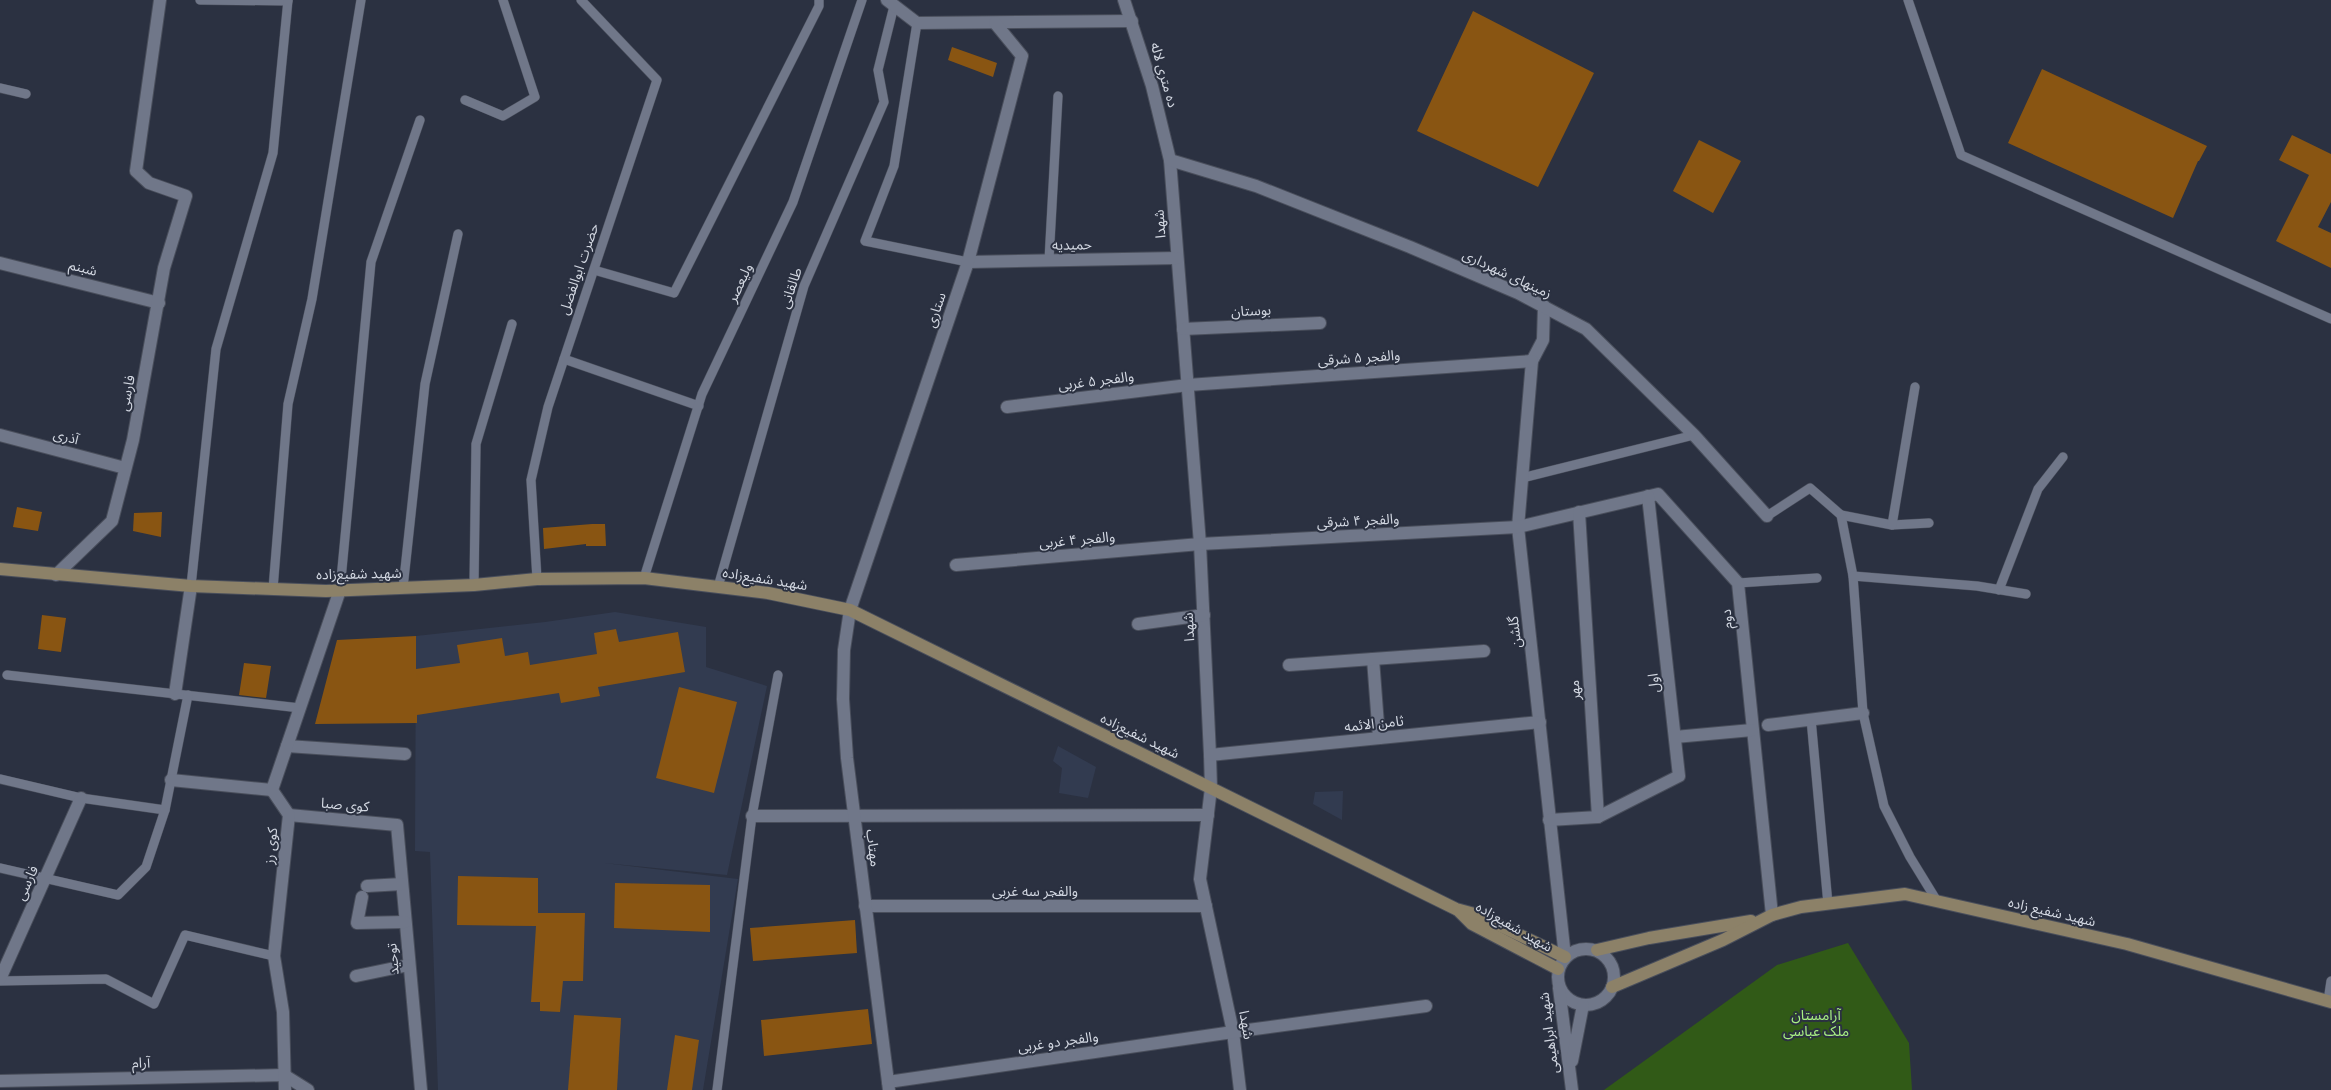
<svg xmlns="http://www.w3.org/2000/svg" width="2331" height="1090" font-family="'Fira Sans','Noto Sans Arabic',sans-serif">
	<rect width="100%" height="100%" fill="#2b3141"/>
	<g fill="#323b50">
		<path d="M 615,612 L 706,627 L 706,667 L 767,686 L 727,875 L 604,863 L 738,879 L 703,1090 L 438,1090 L 430,852 L 415,851 L 416,636 L 545,622 Z"/>
		<path d="M 1058,746 L 1096,767 L 1088,798 L 1059,793 L 1062,768 L 1053,761 Z"/>
		<path d="M 1343,791 L 1342,820 L 1313,804 L 1315,792 Z"/>
	</g>
	<path fill="#315a17" d="M 1848,943 L 1909,1043 L 1912,1090 L 1604,1090 L 1777,965 Z"/>
	<g fill="#895512">
		<path d="M 1473,11 L 1594,73 L 1538,187 L 1417,131 Z"/>
		<path d="M 952,47 L 997,63 L 993,77 L 948,60 Z"/>
		<path d="M 2042,69 L 2207,146 L 2199,161 L 2198,161 L 2173,218 L 2008,143 Z"/>
		<path d="M 2292,135 L 2331,154 L 2331,202 L 2318,227 L 2331,233 L 2331,268 L 2276,241 L 2309,175 L 2279,160 Z"/>
		<path d="M 1699,140 L 1741,161 L 1713,213 L 1673,191 Z"/>
		<path d="M 17,507 L 42,512 L 38,531 L 13,527 Z"/>
		<path d="M 162,512 L 161,537 L 133,531 L 134,513 Z"/>
		<path d="M 592,524 L 605,524 L 606,546 L 586,546 L 586,544 L 544,549 L 543,528 Z"/>
		<path d="M 42,615 L 66,618 L 61,652 L 38,649 Z"/>
		<path d="M 616,629 L 619,642 L 678,632 L 685,672 L 598,687 L 600,696 L 561,703 L 559,693 L 417,715 L 417,723 L 315,724 L 337,640 L 416,636 L 416,669 L 460,663 L 457,645 L 502,638 L 505,656 L 528,652 L 530,665 L 597,654 L 594,633 Z"/>
		<path d="M 244,663 L 271,666 L 266,698 L 239,695 Z"/>
		<path d="M 679,687 L 737,702 L 714,793 L 656,778 Z"/>
		<path d="M 458,876 L 538,878 L 538,913 L 585,913 L 583,981 L 563,981 L 560,1012 L 540,1011 L 540,1002 L 531,1002 L 536,926 L 457,925 Z"/>
		<path d="M 615,883 L 710,885 L 710,932 L 614,928 Z"/>
		<path d="M 855,920 L 857,953 L 753,961 L 750,928 Z"/>
		<path d="M 868,1009 L 872,1044 L 764,1056 L 761,1020 Z"/>
		<path d="M 574,1015 L 621,1018 L 617,1090 L 568,1090 Z"/>
		<path d="M 675,1035 L 699,1040 L 692,1090 L 667,1090 Z"/>
	</g>
	<g fill="none" stroke-linecap="round" stroke-linejoin="round">
		<g stroke="#494e5b" stroke-width="10">
			<g id="service">
				<path d="M 200,0 L 288,1"/>
				<path d="M 1908,0 L 1961,155 L 2331,319"/>
				<path d="M 917,23 L 894,166 L 865,241 L 968,262"/>
				<path d="M 0,88 L 26,94"/>
				<path d="M 465,100 L 503,116 L 535,97 L 503,0"/>
				<path d="M 1049,260 L 1058,96"/>
				<path d="M 594,270 L 674,293 L 819,6 L 819,0"/>
				<path d="M 564,359 L 699,406"/>
				<path d="M 1522,478 L 1694,435"/>
				<path d="M 1841,515 L 1892,525 L 1929,523"/>
				<path d="M 1767,516 L 1810,488 L 1841,515 L 1853,576 L 1863,713 L 1884,806 L 1910,857 L 1937,901"/>
				<path d="M 1892,525 L 1915,387"/>
				<path d="M 1853,576 L 1977,586 L 2026,594"/>
				<path d="M 644,578 L 702,394 L 793,202 L 862,0"/>
				<path d="M 537,579 L 531,480 L 548,407 L 657,80 L 581,0"/>
				<path d="M 1738,583 L 1817,578"/>
				<path d="M 474,585 L 476,444 L 512,324"/>
				<path d="M 191,586 L 216,349 L 273,153 L 288,0"/>
				<path d="M 718,587 L 804,286 L 884,102 L 878,70 L 894,6"/>
				<path d="M 403,588 L 425,384 L 458,234"/>
				<path d="M 273,589 L 288,404 L 312,299 L 361,0"/>
				<path d="M 340,590 L 371,262 L 420,120"/>
				<path d="M 1999,590 L 2038,489 L 2063,457"/>
				<path d="M 7,675 L 300,708"/>
				<path d="M 1811,719 L 1828,904"/>
				<path d="M 0,779 L 81,798 L 165,810"/>
				<path d="M 0,868 L 118,895 L 146,867 L 165,810 L 188,695"/>
				<path d="M 0,981 L 106,979 L 154,1004 L 185,935 L 274,956"/>
				<path d="M 2328,1001 L 2331,981"/>
				<path d="M 717,1090 L 752,816 L 778,675"/>
			</g>
		</g>
		<g stroke="#494e5b" stroke-width="14">
			<g id="minor">
				<path d="M 887,0 L 917,23 L 1132,21"/>
				<path d="M 1170,160 L 1200,544 L 1210,755 L 1211,788 L 1200,879 L 1233,1032 L 1240,1090"/>
				<path d="M 968,262 L 1177,258"/>
				<path d="M 0,263 L 159,303"/>
				<path d="M 1544,306 L 1543,340 L 1532,361 L 1518,527 L 1565,957"/>
				<path d="M 1183,329 L 1320,323"/>
				<path d="M 1007,407 L 1188,385 L 1532,361"/>
				<path d="M 0,435 L 125,468"/>
				<path d="M 956,565 L 1200,544 L 1518,527 L 1658,494 L 1738,583 L 1772,915"/>
				<path d="M 56,575 L 112,521 L 133,440 L 164,268 L 186,196 L 149,183 L 136,171 L 160,0"/>
				<path d="M 1138,624 L 1204,615"/>
				<path d="M 1373,659 L 1379,738"/>
				<path d="M 1289,665 L 1484,651"/>
				<path d="M 175,694 L 191,586"/>
				<path d="M 1768,725 L 1863,713"/>
				<path d="M 1675,737 L 1752,730"/>
				<path d="M 287,746 L 405,754"/>
				<path d="M 1210,755 L 1540,722"/>
				<path d="M 171,780 L 272,790"/>
				<path d="M 289,815 L 397,825 L 421,1090"/>
				<path d="M 752,816 L 1208,815"/>
				<path d="M 1598,817 L 1679,776 L 1648,496"/>
				<path d="M 1549,820 L 1598,817 L 1579,512"/>
				<path d="M 367,886 L 402,884"/>
				<path d="M 362,897 L 357,923 L 405,922"/>
				<path d="M 865,906 L 1206,906"/>
				<path d="M 356,976 L 409,965"/>
				<path d="M 0,979 L 81,798"/>
				<path d="M 0,1081 L 284,1075 L 308,1090"/>
				<path d="M 888,1082 L 1233,1032 L 1426,1006"/>
				<path d="M 285,1090 L 283,1012 L 274,956 L 289,815 L 272,790 L 340,590"/>
				<path d="M 889,1090 L 847,758 L 843,699 L 844,650 L 850,610 L 968,262 L 1022,56 L 995,23"/>
			</g>
		</g>
		<g stroke="#494e5b" stroke-width="14">
			<g id="tertiary">
				<path d="M 1124,0 L 1152,86 L 1170,160 L 1256,186 L 1410,247 L 1518,293 L 1586,329 L 1694,435 L 1767,516"/>
				<circle cx="1586" cy="977" r="28"/>
				<path d="M 1559,988 L 1572,1090"/>
				<path d="M 1572,1061 L 1583,1005"/>
			</g>
		</g>
		<g stroke="#494e5b" stroke-width="14">
			<g id="secondary">
				<path d="M 0,569 L 191,586 L 326,591 L 474,585 L 537,579 L 644,578 L 768,593 L 850,610 L 1456,909 L 1478,915 L 1565,957"/>
				<path d="M 1458,910 L 1472,924 L 1558,969"/>
				<path d="M 1597,950 L 1649,938 L 1751,921"/>
				<path d="M 1612,987 L 1723,940 L 1772,915 L 1801,907 L 1905,894 L 2127,944 L 2331,1002"/>
			</g>
		</g>
		<use href="#service" stroke="#707789" stroke-width="9"/>
		<use href="#minor" stroke="#707789" stroke-width="12"/>
		<use href="#tertiary" stroke="#707789" stroke-width="12"/>
		<use href="#secondary" stroke="#8c8168" stroke-width="12"/>
	</g>
	<g text-anchor="middle" dominant-baseline="central" stroke-width="4" stroke-linejoin="round" paint-order="stroke">
		<g font-size="14" fill="#d3d8e2" stroke="#2b3141">
			<text transform="translate(1164 75) rotate(74)">ده متری لاله</text>
			<text transform="translate(1160 224) rotate(-94)">شهدا</text>
			<text transform="translate(1072 245) rotate(-1)">حمیدیه</text>
			<text transform="translate(83 268) rotate(14)">شبنم</text>
			<text transform="translate(579 269) rotate(-71)">حضرت ابوالفضل</text>
			<text transform="translate(1507 274) rotate(25)">زمینهای شهرداری</text>
			<text transform="translate(740 283) rotate(-65)">ولیعصر</text>
			<text transform="translate(791 288) rotate(-71)">طالقانی</text>
			<text transform="translate(936 310) rotate(-71)">ستاری</text>
			<text transform="translate(1251 311) rotate(-3)">بوستان</text>
			<text transform="translate(1359 358) rotate(-4)">والفجر ۵ شرقی</text>
			<text transform="translate(1096 381) rotate(-7)">والفجر ۵ غربی</text>
			<text transform="translate(127 393) rotate(-79)">فارسی</text>
			<text transform="translate(66 437) rotate(15)">آذری</text>
			<text transform="translate(1358 521) rotate(-3)">والفجر ۴ شرقی</text>
			<text transform="translate(1077 540) rotate(-5)">والفجر ۴ غربی</text>
			<text transform="translate(359 574) rotate(-1)">شهید شفیع‌زاده</text>
			<text transform="translate(765 579) rotate(9)">شهید شفیع‌زاده</text>
			<text transform="translate(1727 619) rotate(-95)">دوم</text>
			<text transform="translate(1189 627) rotate(-93)">شهدا</text>
			<text transform="translate(1515 632) rotate(-97)">گلشن</text>
			<text transform="translate(1654 683) rotate(-96)">اول</text>
			<text transform="translate(1575 690) rotate(-94)">مهر</text>
			<text transform="translate(1374 724) rotate(-6)">ثامن الائمه</text>
			<text transform="translate(1140 736) rotate(26)">شهید شفیع‌زاده</text>
			<text transform="translate(345 805) rotate(5)">کوی صبا</text>
			<text transform="translate(271 846) rotate(-84)">کوی رز</text>
			<text transform="translate(873 848) rotate(83)">مهتاب</text>
			<text transform="translate(27 883) rotate(-66)">فارسی</text>
			<text x="1035" y="891">والفجر سه غربی</text>
			<text transform="translate(2052 912) rotate(13)">شهید شفیع زاده</text>
			<text transform="translate(1514 927) rotate(30)">شهید شفیع‌زاده</text>
			<text transform="translate(393 959) rotate(-95)">توحید</text>
			<text transform="translate(1246 1025) rotate(80)">شهدا</text>
			<text transform="translate(1549 1033) rotate(-97)">شهید ابراهیمی</text>
			<text transform="translate(1058 1042) rotate(-8)">والفجر دو غربی</text>
			<text transform="translate(141 1063) rotate(-1)">آرام</text>
		</g>
		<g font-size="14" fill="#a9f184" stroke="#2b3141">
			<text x="1816" y="1015">آرامستان<tspan x="1816" dy="16">ملک عباسی</tspan></text>
		</g>
	</g>
</svg>
